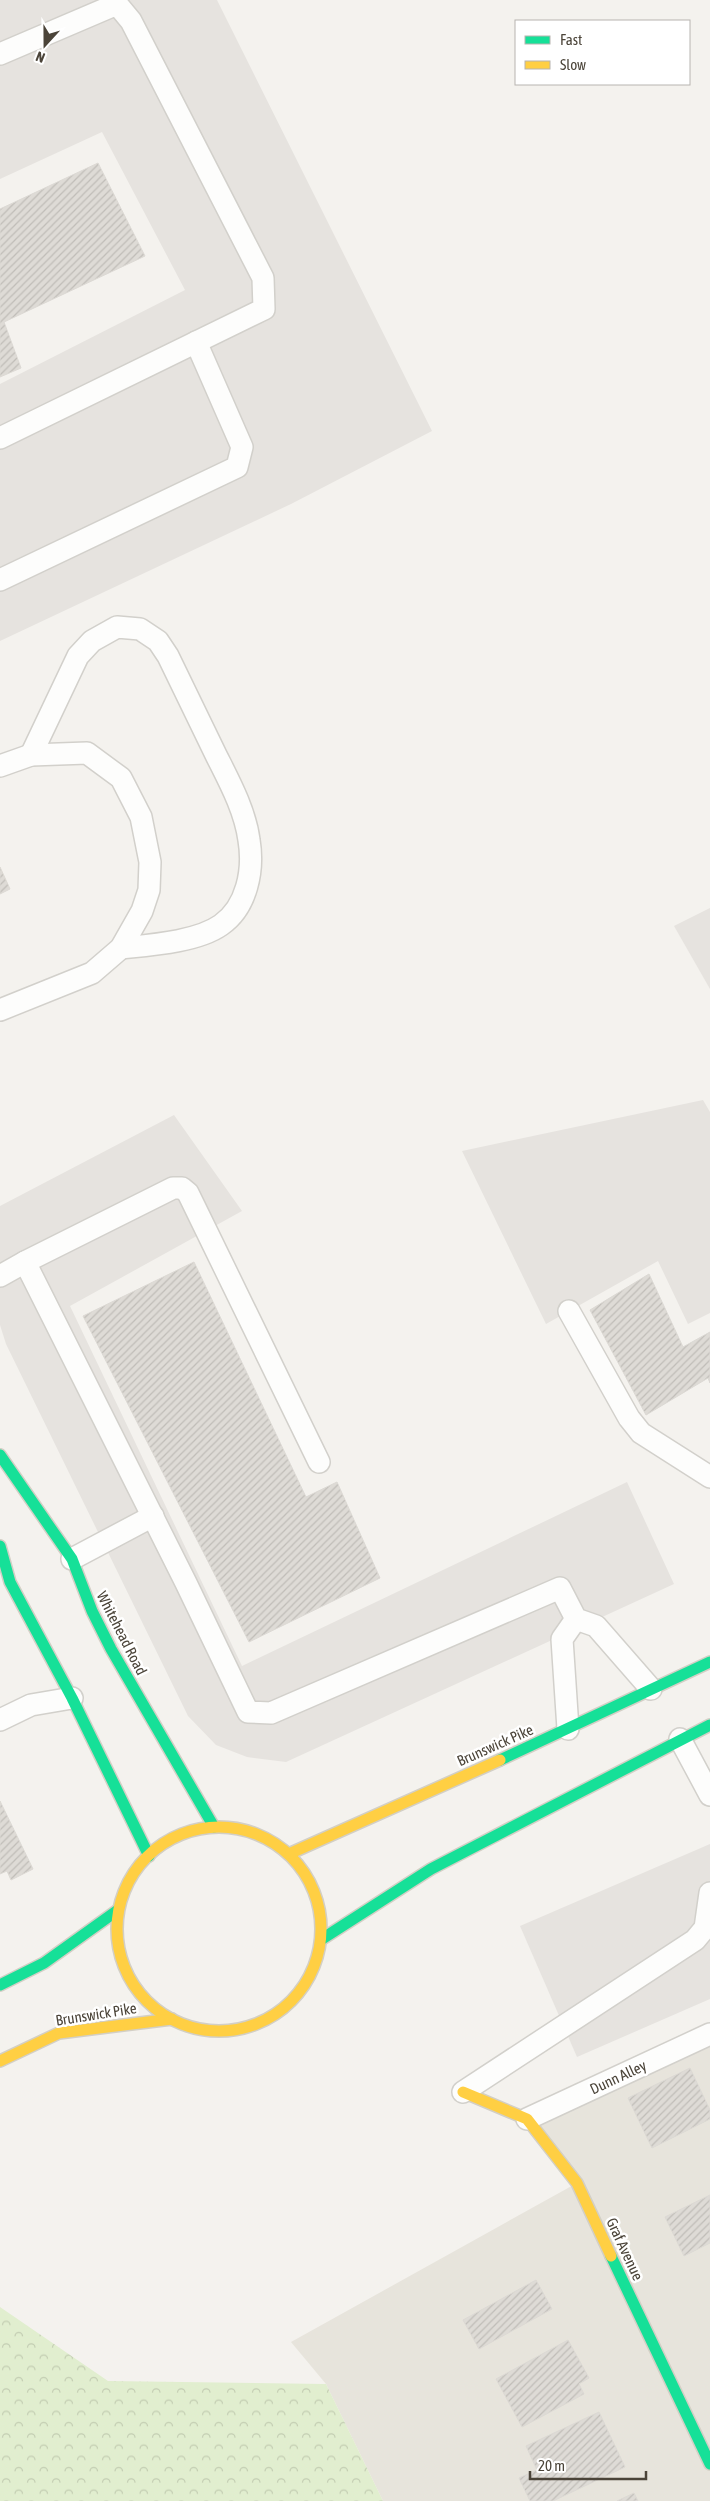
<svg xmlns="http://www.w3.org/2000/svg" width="710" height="2501" font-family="'Asap Condensed',sans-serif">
	<defs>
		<pattern id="forest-crowns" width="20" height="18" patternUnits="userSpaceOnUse" patternTransform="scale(1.25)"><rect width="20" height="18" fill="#e1eecf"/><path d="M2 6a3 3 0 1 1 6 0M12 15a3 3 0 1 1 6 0" fill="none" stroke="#c3cdb2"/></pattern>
		<pattern id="building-hatch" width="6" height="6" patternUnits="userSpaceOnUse" patternTransform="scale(1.25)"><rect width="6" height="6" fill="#dedbd6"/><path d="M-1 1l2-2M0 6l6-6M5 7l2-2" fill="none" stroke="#c0bdb8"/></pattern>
	</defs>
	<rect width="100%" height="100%" fill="#f4f2ee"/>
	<path fill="#e7e4dc" d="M 710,2033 L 710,2501 L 383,2501 L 326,2384 L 291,2342 L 577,2183 L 527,2119 Z"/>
	<path fill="url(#forest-crowns)" d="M 0,2307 L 108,2381 L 326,2384 L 383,2501 L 0,2501 Z"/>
	<g fill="#e6e3df">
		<path d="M 0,0 L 217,0 L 432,431 L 291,504 L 0,641 L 0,384 L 185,290 L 102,132 L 0,179 Z"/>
		<path d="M 710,908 L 710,989 L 674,926 Z"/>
		<path d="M 703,1100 L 710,1112 L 710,1313 L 688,1324 L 658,1261 L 546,1324 L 462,1151 Z"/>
		<path d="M 174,1115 L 242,1211 L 70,1306 L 242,1666 L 627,1482 L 674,1584 L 286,1762 L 247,1757 L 216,1745 L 188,1716 L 6,1344 L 0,1325 L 0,1206 Z"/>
		<path d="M 710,1844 L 710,1999 L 577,2057 L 520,1926 Z"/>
	</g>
	<g fill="url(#building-hatch)" stroke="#dcd9d4">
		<path d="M 98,163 L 145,256 L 4,322 L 21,368 L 0,377 L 0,209 Z"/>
		<path d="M 0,867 L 10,889 L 0,894 Z"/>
		<path d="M 194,1262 L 306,1497 L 337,1482 L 380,1578 L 249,1642 L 83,1316 Z"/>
		<path d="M 649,1274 L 683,1347 L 710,1332 L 710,1383 L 708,1378 L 646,1415 L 590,1310 Z"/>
		<path d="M 0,1801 L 33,1869 L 11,1880 L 7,1871 L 0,1874 Z"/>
		<path d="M 690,2068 L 710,2110 L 710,2119 L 652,2148 L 628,2098 Z"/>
		<path d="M 710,2195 L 710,2243 L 684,2256 L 665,2217 Z"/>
		<path d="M 536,2280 L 552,2309 L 479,2349 L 463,2320 Z"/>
		<path d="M 568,2340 L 589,2378 L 579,2384 L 584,2394 L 522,2427 L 496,2379 Z"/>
		<path d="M 599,2412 L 625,2467 L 553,2501 L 530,2501 L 519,2478 L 537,2470 L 526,2446 Z"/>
		<path d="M 634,2493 L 638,2501 L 617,2501 Z"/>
	</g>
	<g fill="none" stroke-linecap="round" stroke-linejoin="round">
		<g stroke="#d2d0cb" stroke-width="24">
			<g id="lane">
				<path d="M 0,54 L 117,4 L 131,21 L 263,278 L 264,309 L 0,438"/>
				<path d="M 0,580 L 237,467 L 242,447 L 196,342"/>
				<path d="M 31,755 L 78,656 L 92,641 L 117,627 L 140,629 L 158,641 L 168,656 C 184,689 200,722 216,755 C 229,781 245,810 249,840 C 254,870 247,907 221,925 C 197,942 150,945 121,948"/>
				<path d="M 0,766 L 31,755 L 87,753 L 121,778 L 141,817 L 150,862 L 149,890 L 142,911 L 121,948 L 92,973 L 0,1010"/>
				<path d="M 25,1262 L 173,1188 L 182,1188 L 188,1193 L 319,1462"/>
				<path d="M 0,1276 L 25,1262 L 186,1583 L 248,1712 L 271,1713 L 560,1588 L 576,1619 L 596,1626 L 651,1689"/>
				<path d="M 569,1311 L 629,1418 L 641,1433 L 710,1477"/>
				<path d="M 72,1559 L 153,1516"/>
				<path d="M 0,1720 L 31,1705 L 72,1698"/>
				<path d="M 568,1729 L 562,1639 L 576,1619"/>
				<path d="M 680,1739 L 710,1795"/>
				<path d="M 463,2092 L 695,1940 L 705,1928 L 710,1893"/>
				<path d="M 527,2119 L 710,2034"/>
			</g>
		</g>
		<g stroke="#d3cfc5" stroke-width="14">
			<g id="fast">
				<path d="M 0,1455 L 72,1559 L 92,1611 L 111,1649 L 214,1827"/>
				<path d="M 0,1546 L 10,1582 L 72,1698 L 149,1856"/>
				<path d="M 500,1760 L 710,1662"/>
				<path d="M 322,1939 L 431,1869 L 710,1725"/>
				<path d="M 0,1985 L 44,1963 L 118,1910"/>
				<path d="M 611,2256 L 710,2464"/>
			</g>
		</g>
		<g stroke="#d3cfc5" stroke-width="14">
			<g id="slow">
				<circle cx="219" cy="1929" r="102"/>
				<path d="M 291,1853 L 500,1760"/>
				<path d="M 0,2061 L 59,2033 L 172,2019"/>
				<path d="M 463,2092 L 527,2119 L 577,2183 L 611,2256"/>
			</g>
		</g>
		<use href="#lane" stroke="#fdfdfc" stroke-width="21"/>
		<use href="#fast" stroke="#16e098" stroke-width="11"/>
		<use href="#slow" stroke="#ffcf43" stroke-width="11"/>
	</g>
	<g text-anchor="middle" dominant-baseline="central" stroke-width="5" stroke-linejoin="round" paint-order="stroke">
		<g font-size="15" fill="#4b4439" stroke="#fff">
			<text transform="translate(122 1633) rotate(63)">Whitehead Road</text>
			<text transform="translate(495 1745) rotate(-24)">Brunswick Pike</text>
			<text transform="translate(96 2014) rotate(-9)">Brunswick Pike</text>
			<text transform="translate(618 2077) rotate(-25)">Dunn Alley</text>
			<text transform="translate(625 2249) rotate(65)">Graf Avenue</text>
		</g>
	</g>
	<rect x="515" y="20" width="175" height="65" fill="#ffffff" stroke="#b7b4b0"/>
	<rect x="525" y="36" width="25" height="8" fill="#16e098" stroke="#b7b4b0"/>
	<text x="560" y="45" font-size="15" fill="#4b4439">Fast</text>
	<rect x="525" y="61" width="25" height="8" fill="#ffcf43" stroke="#b7b4b0"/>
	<text x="560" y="70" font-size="15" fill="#4b4439">Slow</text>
	<g transform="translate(45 45) rotate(201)" stroke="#ffffff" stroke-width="4" paint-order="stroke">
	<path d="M0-4L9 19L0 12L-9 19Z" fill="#4b4439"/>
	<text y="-8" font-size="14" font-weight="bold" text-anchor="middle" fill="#4b4439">N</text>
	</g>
	<path d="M530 2471v8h116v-8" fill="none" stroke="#4b4439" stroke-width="2.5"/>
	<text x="538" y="2471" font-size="15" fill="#4b4439" stroke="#ffffff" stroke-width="4" paint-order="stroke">20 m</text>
</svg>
